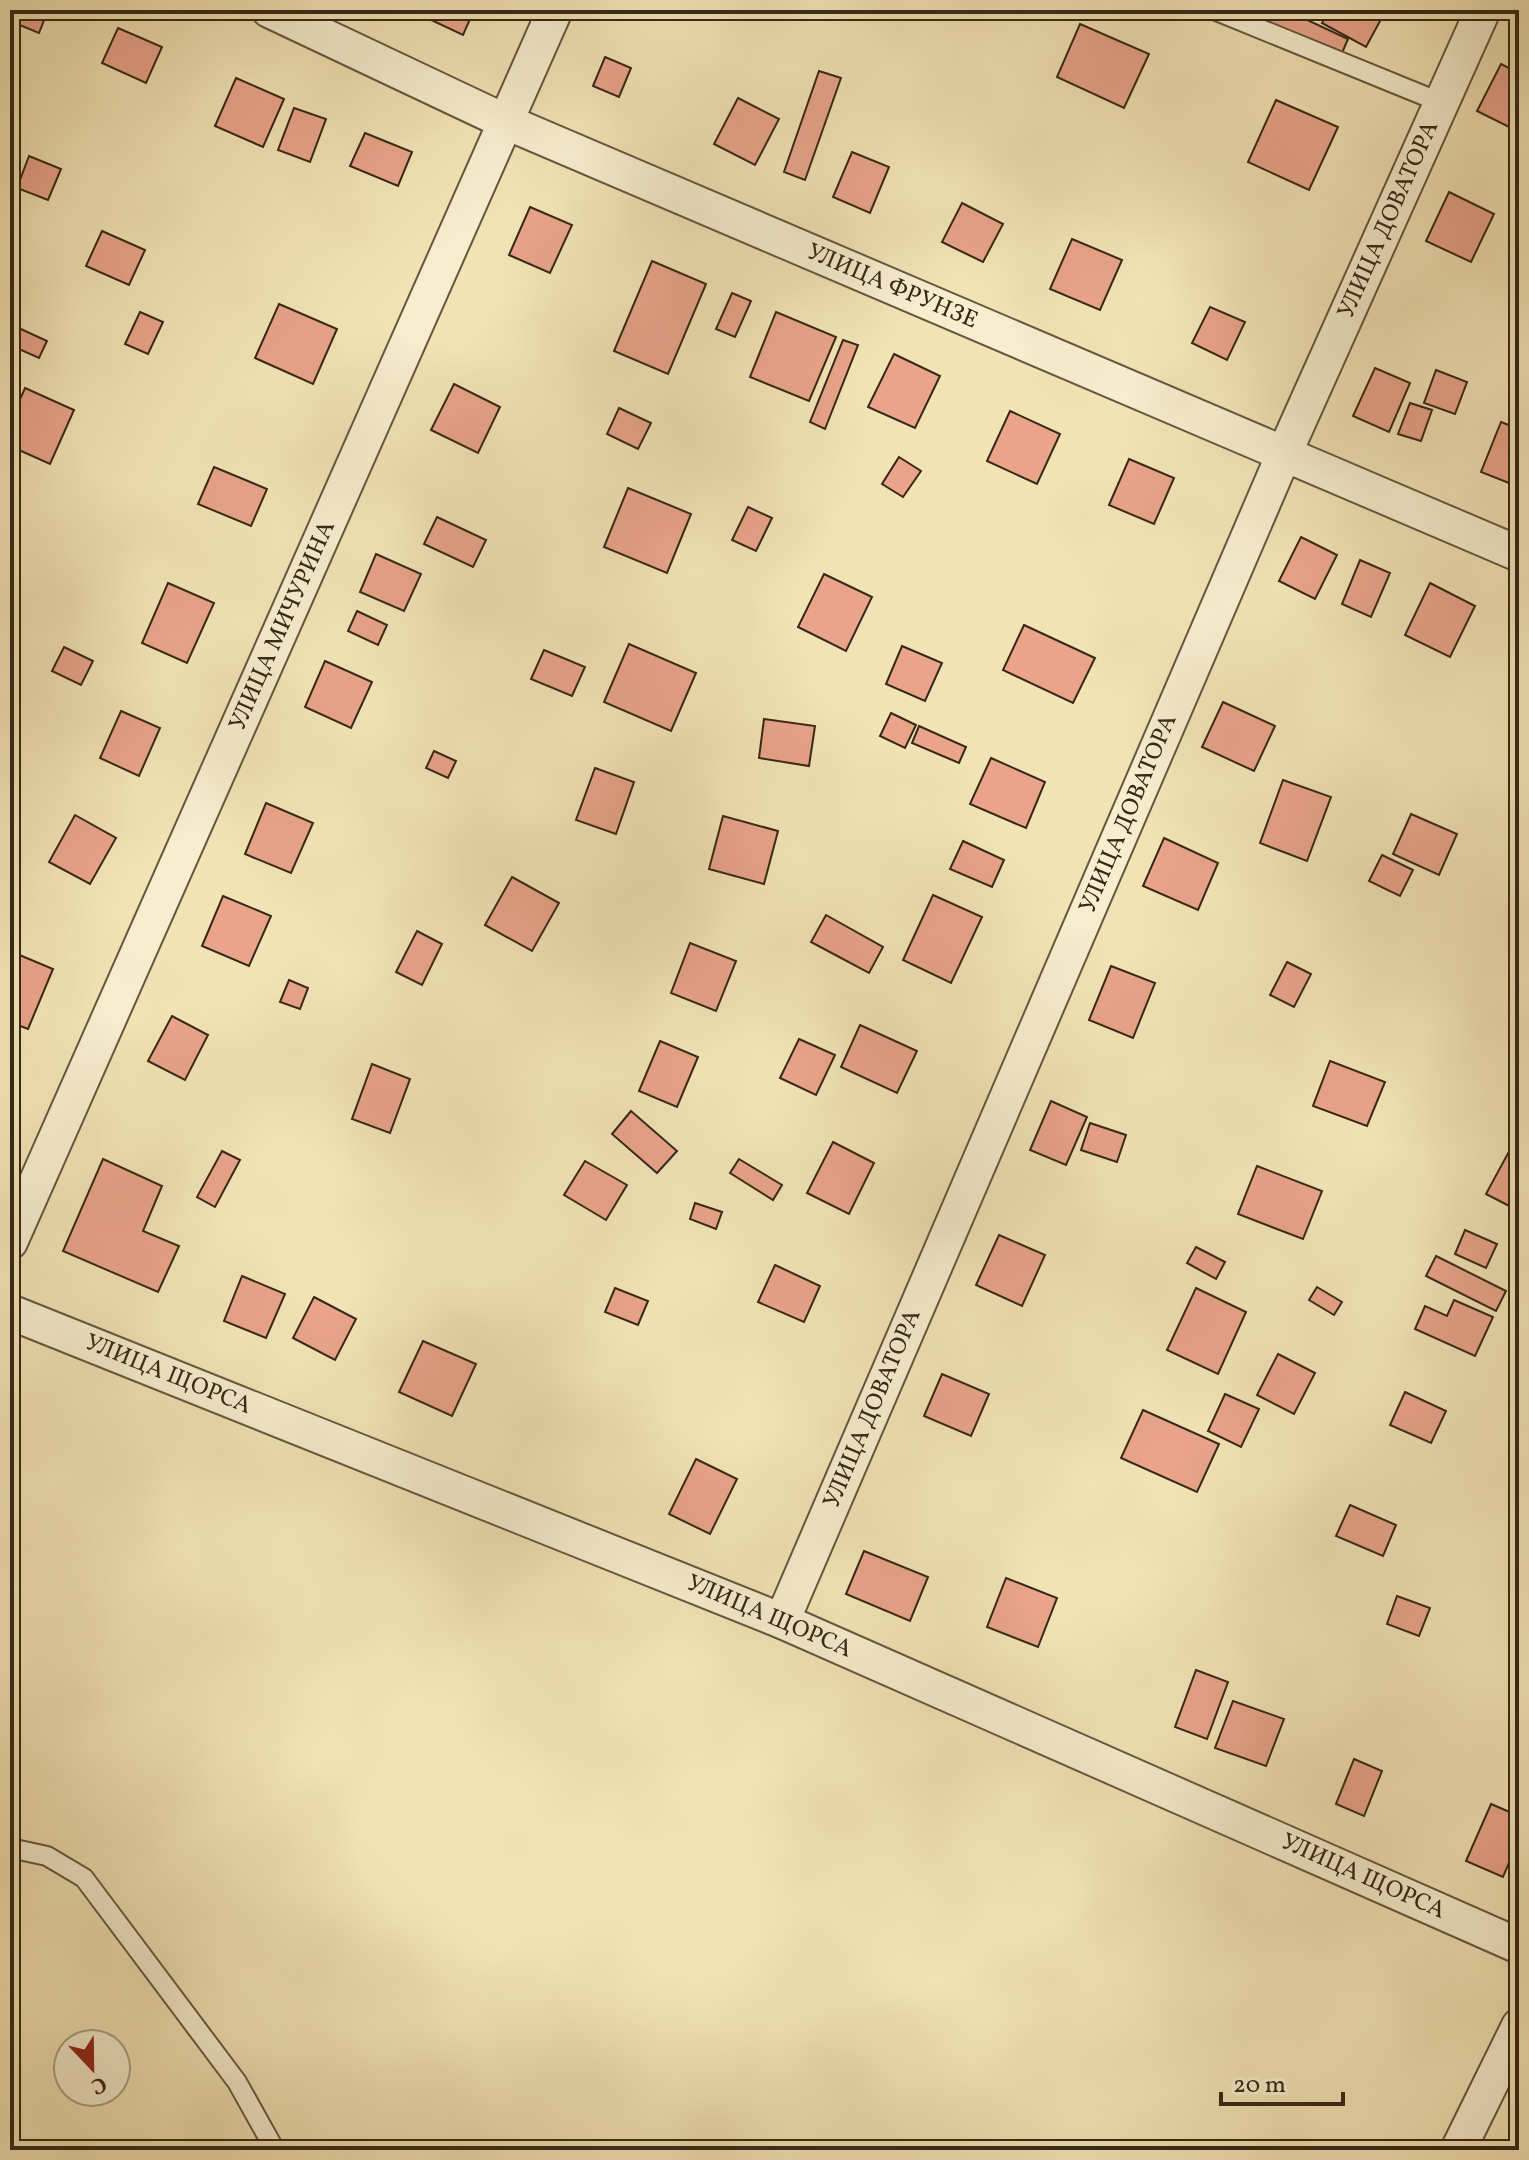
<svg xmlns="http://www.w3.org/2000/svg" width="1529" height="2160" font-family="Vollkorn,serif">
	<rect width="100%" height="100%" fill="#f2e3b5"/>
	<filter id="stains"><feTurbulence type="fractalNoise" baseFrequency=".0025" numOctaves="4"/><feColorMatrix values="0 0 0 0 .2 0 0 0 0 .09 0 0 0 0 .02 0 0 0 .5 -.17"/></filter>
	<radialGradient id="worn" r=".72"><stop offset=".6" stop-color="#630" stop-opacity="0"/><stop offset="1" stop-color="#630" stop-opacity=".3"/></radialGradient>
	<g fill="#e9a48a" stroke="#362816" stroke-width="2">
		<path d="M 10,10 L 48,10 L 39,33 L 10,21 Z"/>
		<path d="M 410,10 L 474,10 L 463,35 Z"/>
		<path d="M 1235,10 L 1286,10 L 1348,39 L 1339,60 Z"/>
		<path d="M 1329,10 L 1386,10 L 1366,47 L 1322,23 Z"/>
		<path d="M 1080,24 L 1149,54 L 1124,108 L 1057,77 Z"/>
		<path d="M 118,28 L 162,47 L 146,83 L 102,63 Z"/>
		<path d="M 605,57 L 631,68 L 619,97 L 593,86 Z"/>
		<path d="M 1501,64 L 1519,73 L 1519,132 L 1477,111 Z"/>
		<path d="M 819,71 L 841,78 L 805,180 L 784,172 Z"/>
		<path d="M 236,78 L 284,99 L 263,147 L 215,126 Z"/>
		<path d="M 738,98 L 779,119 L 755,165 L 714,144 Z"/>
		<path d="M 1276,100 L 1338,127 L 1309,190 L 1248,162 Z"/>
		<path d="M 294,108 L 326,119 L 310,162 L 278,150 Z"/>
		<path d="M 365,133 L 412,152 L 398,186 L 350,166 Z"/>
		<path d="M 852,152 L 889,167 L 870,213 L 833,197 Z"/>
		<path d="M 29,156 L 61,169 L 48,200 L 17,188 Z"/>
		<path d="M 1449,192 L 1494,214 L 1471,262 L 1426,241 Z"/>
		<path d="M 962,203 L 1003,224 L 983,262 L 942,242 Z"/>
		<path d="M 530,207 L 572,225 L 550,273 L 509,255 Z"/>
		<path d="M 102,231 L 145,250 L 129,285 L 86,266 Z"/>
		<path d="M 1072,239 L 1122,260 L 1100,310 L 1050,289 Z"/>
		<path d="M 652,261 L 706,284 L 668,374 L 614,351 Z"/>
		<path d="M 732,293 L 751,301 L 735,337 L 716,329 Z"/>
		<path d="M 279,304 L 337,329 L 313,384 L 255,358 Z"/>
		<path d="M 1210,307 L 1245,322 L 1227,360 L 1192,343 Z"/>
		<path d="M 140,312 L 163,322 L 148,354 L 125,344 Z"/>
		<path d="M 776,312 L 836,337 L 809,401 L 750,377 Z"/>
		<path d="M 10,324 L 47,341 L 39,358 L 10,345 Z"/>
		<path d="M 843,340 L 858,345 L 825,429 L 810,422 Z"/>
		<path d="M 894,354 L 940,376 L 915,428 L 868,407 Z"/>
		<path d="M 1375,368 L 1410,383 L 1389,432 L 1353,416 Z"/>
		<path d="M 1436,370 L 1467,382 L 1455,414 L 1424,403 Z"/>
		<path d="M 454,384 L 500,407 L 478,453 L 431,430 Z"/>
		<path d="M 25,388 L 74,410 L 50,464 L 10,446 L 10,422 Z"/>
		<path d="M 1410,403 L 1432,410 L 1421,441 L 1398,434 Z"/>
		<path d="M 619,408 L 651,423 L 638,449 L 607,434 Z"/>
		<path d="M 1010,411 L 1060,434 L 1037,484 L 987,461 Z"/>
		<path d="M 1501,422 L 1519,429 L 1519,487 L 1481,472 Z"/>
		<path d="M 899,457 L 921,471 L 903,497 L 882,484 Z"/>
		<path d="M 1129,459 L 1174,478 L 1154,524 L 1109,505 Z"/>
		<path d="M 214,467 L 267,489 L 251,526 L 198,504 Z"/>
		<path d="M 628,488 L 691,514 L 667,573 L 604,547 Z"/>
		<path d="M 748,507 L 772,518 L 756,551 L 732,540 Z"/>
		<path d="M 437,517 L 486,540 L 473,567 L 424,544 Z"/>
		<path d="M 1301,537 L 1337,555 L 1315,599 L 1279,581 Z"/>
		<path d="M 376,554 L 421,574 L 404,611 L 360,592 Z"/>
		<path d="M 1360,560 L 1390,573 L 1371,617 L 1342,604 Z"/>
		<path d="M 824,574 L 872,597 L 846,651 L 798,627 Z"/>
		<path d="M 168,583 L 214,603 L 187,663 L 142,643 Z"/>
		<path d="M 1430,583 L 1475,606 L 1450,657 L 1405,635 Z"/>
		<path d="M 357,611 L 387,625 L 378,645 L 348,631 Z"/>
		<path d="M 1024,625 L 1095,658 L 1073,703 L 1003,670 Z"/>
		<path d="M 629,644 L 696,673 L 671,731 L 604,702 Z"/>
		<path d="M 902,646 L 942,663 L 925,701 L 886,684 Z"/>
		<path d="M 64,647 L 93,661 L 81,685 L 52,671 Z"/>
		<path d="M 544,650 L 585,667 L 572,696 L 531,679 Z"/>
		<path d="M 325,661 L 372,682 L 351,728 L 305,707 Z"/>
		<path d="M 1223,702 L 1275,726 L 1254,771 L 1202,747 Z"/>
		<path d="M 121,711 L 160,728 L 139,776 L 100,758 Z"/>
		<path d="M 891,713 L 916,725 L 905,748 L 880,736 Z"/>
		<path d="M 764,719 L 815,726 L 809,766 L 759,758 Z"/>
		<path d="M 919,726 L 966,747 L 959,763 L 912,743 Z"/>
		<path d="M 434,751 L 456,761 L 448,778 L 426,768 Z"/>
		<path d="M 991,758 L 1045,782 L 1026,828 L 970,804 Z"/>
		<path d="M 595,768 L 634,782 L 616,834 L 576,820 Z"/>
		<path d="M 1283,780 L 1331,797 L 1307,861 L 1260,843 Z"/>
		<path d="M 266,803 L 313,823 L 291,873 L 245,854 Z"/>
		<path d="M 1411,814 L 1457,834 L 1439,875 L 1393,854 Z"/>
		<path d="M 75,815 L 116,838 L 90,884 L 49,862 Z"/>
		<path d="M 723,816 L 778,831 L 764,884 L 709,869 Z"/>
		<path d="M 1164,838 L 1218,863 L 1198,910 L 1143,886 Z"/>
		<path d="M 963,841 L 1004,860 L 992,887 L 950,869 Z"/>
		<path d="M 1382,855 L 1413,870 L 1400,896 L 1369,881 Z"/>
		<path d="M 512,877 L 559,903 L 532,951 L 485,925 Z"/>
		<path d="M 933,895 L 982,917 L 951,983 L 903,960 Z"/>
		<path d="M 223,896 L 271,916 L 249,966 L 202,946 Z"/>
		<path d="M 826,915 L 883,947 L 869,973 L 811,942 Z"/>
		<path d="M 417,931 L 442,944 L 422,985 L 396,972 Z"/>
		<path d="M 690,943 L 736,961 L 716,1011 L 671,993 Z"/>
		<path d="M 10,951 L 53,969 L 28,1029 L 10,1022 Z"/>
		<path d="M 1287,962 L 1311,974 L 1294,1007 L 1270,995 Z"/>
		<path d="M 1111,966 L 1155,983 L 1133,1038 L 1089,1020 Z"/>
		<path d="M 289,980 L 308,988 L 300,1009 L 280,1002 Z"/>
		<path d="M 172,1016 L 208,1035 L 185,1080 L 148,1061 Z"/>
		<path d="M 860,1025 L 917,1051 L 897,1093 L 841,1067 Z"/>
		<path d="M 799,1039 L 835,1055 L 816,1095 L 780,1078 Z"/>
		<path d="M 660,1041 L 698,1057 L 677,1107 L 639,1091 Z"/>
		<path d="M 1330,1061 L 1385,1082 L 1367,1126 L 1313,1106 Z"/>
		<path d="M 372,1064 L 410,1079 L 390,1133 L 352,1119 Z"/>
		<path d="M 1051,1101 L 1087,1117 L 1066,1165 L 1030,1150 Z"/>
		<path d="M 631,1111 L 677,1151 L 657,1173 L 612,1134 Z"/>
		<path d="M 1090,1123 L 1126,1135 L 1117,1162 L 1081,1150 Z"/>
		<path d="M 833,1142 L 874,1163 L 849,1214 L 807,1193 Z"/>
		<path d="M 1513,1144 L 1519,1147 L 1519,1211 L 1486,1194 Z"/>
		<path d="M 222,1151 L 240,1160 L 215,1207 L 197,1197 Z"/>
		<path d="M 103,1159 L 162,1186 L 143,1231 L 179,1246 L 158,1292 L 63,1251 Z"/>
		<path d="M 739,1159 L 782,1185 L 773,1200 L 730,1173 Z"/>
		<path d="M 585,1161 L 627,1185 L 606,1220 L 564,1195 Z"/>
		<path d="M 1257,1166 L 1322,1191 L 1303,1239 L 1238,1214 Z"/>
		<path d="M 695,1203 L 722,1212 L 716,1229 L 690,1219 Z"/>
		<path d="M 1465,1230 L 1497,1244 L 1486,1268 L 1455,1254 Z"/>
		<path d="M 999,1235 L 1045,1255 L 1022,1306 L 976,1285 Z"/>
		<path d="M 1196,1247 L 1225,1262 L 1216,1279 L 1187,1263 Z"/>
		<path d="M 1436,1256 L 1506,1291 L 1496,1311 L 1426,1276 Z"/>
		<path d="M 775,1265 L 820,1286 L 804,1322 L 758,1302 Z"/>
		<path d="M 242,1276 L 285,1294 L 266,1338 L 224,1321 Z"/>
		<path d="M 1317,1287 L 1342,1302 L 1334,1315 L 1309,1300 Z"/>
		<path d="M 615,1288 L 648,1301 L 638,1325 L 605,1312 Z"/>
		<path d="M 1196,1288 L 1246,1312 L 1218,1374 L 1167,1350 Z"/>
		<path d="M 314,1297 L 356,1319 L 335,1360 L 293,1338 Z"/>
		<path d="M 1454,1300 L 1493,1317 L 1475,1356 L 1415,1329 L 1425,1306 L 1447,1316 Z"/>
		<path d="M 423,1341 L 476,1364 L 452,1416 L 399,1392 Z"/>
		<path d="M 1278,1354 L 1315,1373 L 1294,1414 L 1257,1395 Z"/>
		<path d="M 942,1374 L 989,1394 L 971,1436 L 924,1416 Z"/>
		<path d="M 1405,1392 L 1446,1411 L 1431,1443 L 1390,1425 Z"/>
		<path d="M 1225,1394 L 1259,1409 L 1241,1447 L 1208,1431 Z"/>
		<path d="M 1143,1410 L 1219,1444 L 1197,1492 L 1121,1458 Z"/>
		<path d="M 696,1459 L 737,1479 L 710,1534 L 669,1514 Z"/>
		<path d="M 1350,1505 L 1396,1525 L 1383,1556 L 1336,1536 Z"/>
		<path d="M 864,1551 L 928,1577 L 910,1621 L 846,1594 Z"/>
		<path d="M 1006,1578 L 1057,1598 L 1038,1647 L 987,1627 Z"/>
		<path d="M 1397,1596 L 1430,1608 L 1419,1636 L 1387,1624 Z"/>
		<path d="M 1196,1670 L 1228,1682 L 1207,1739 L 1175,1727 Z"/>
		<path d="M 1233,1701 L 1284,1719 L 1266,1766 L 1215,1748 Z"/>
		<path d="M 1354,1759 L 1382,1771 L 1364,1816 L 1336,1804 Z"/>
		<path d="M 1491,1804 L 1519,1816 L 1519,1839 L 1503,1877 L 1466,1861 Z"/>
	</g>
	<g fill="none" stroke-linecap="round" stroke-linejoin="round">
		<g stroke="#65573e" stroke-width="22">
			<g id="lane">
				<path d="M 1214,10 L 1442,103"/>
				<path d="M 10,1848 L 47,1856 L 84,1878 L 237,2082 L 275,2150"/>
			</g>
		</g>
		<g stroke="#65573e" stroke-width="38">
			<g id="street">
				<path d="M 269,10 L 506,122 L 1519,554"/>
				<path d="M 10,1242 L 555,10"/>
				<path d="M 10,1312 L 782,1621 L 1519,1946"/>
				<path d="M 782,1621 L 1284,454 L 1483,10"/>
				<path d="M 1458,2150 L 1519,2026"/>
			</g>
		</g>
		<use href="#lane" stroke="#f7edcf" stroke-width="18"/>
		<use href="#street" stroke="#f7edcf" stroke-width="34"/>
	</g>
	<g text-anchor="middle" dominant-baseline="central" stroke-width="6" stroke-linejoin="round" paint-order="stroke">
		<g font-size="24" fill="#362816" stroke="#f7edcf">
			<text transform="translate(1389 220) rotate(-66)">УЛИЦА ДОВАТОРА</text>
			<text transform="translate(892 287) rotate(23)">УЛИЦА ФРУНЗЕ</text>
			<text transform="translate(283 626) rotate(-66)">УЛИЦА МИЧУРИНА</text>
			<text transform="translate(1129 814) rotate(-67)">УЛИЦА ДОВАТОРА</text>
			<text transform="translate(168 1375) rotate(22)">УЛИЦА ЩОРСА</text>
			<text transform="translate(873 1409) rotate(-67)">УЛИЦА ДОВАТОРА</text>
			<text transform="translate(769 1617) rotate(23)">УЛИЦА ЩОРСА</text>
			<text transform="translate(1363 1877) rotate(24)">УЛИЦА ЩОРСА</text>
		</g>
	</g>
	<rect width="1529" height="2160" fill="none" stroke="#f2e3b5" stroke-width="40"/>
	<rect x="12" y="12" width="1505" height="2136" fill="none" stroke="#362816" stroke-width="4"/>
	<rect x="20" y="20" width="1489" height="2120" fill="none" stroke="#362816" stroke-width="2"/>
	<g transform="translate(92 2068) rotate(158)"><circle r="38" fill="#f7edcf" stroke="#aa9e85" stroke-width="2"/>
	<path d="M0-6L14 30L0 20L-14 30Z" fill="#8f2418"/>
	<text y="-12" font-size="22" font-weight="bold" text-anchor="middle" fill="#362816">С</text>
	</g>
	<path d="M1221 2092v12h122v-12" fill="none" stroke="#362816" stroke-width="4"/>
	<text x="1233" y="2092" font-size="24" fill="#362816" stroke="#f7edcf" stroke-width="6" paint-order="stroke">20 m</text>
	<rect width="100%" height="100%" filter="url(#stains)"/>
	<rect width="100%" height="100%" fill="url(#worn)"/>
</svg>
